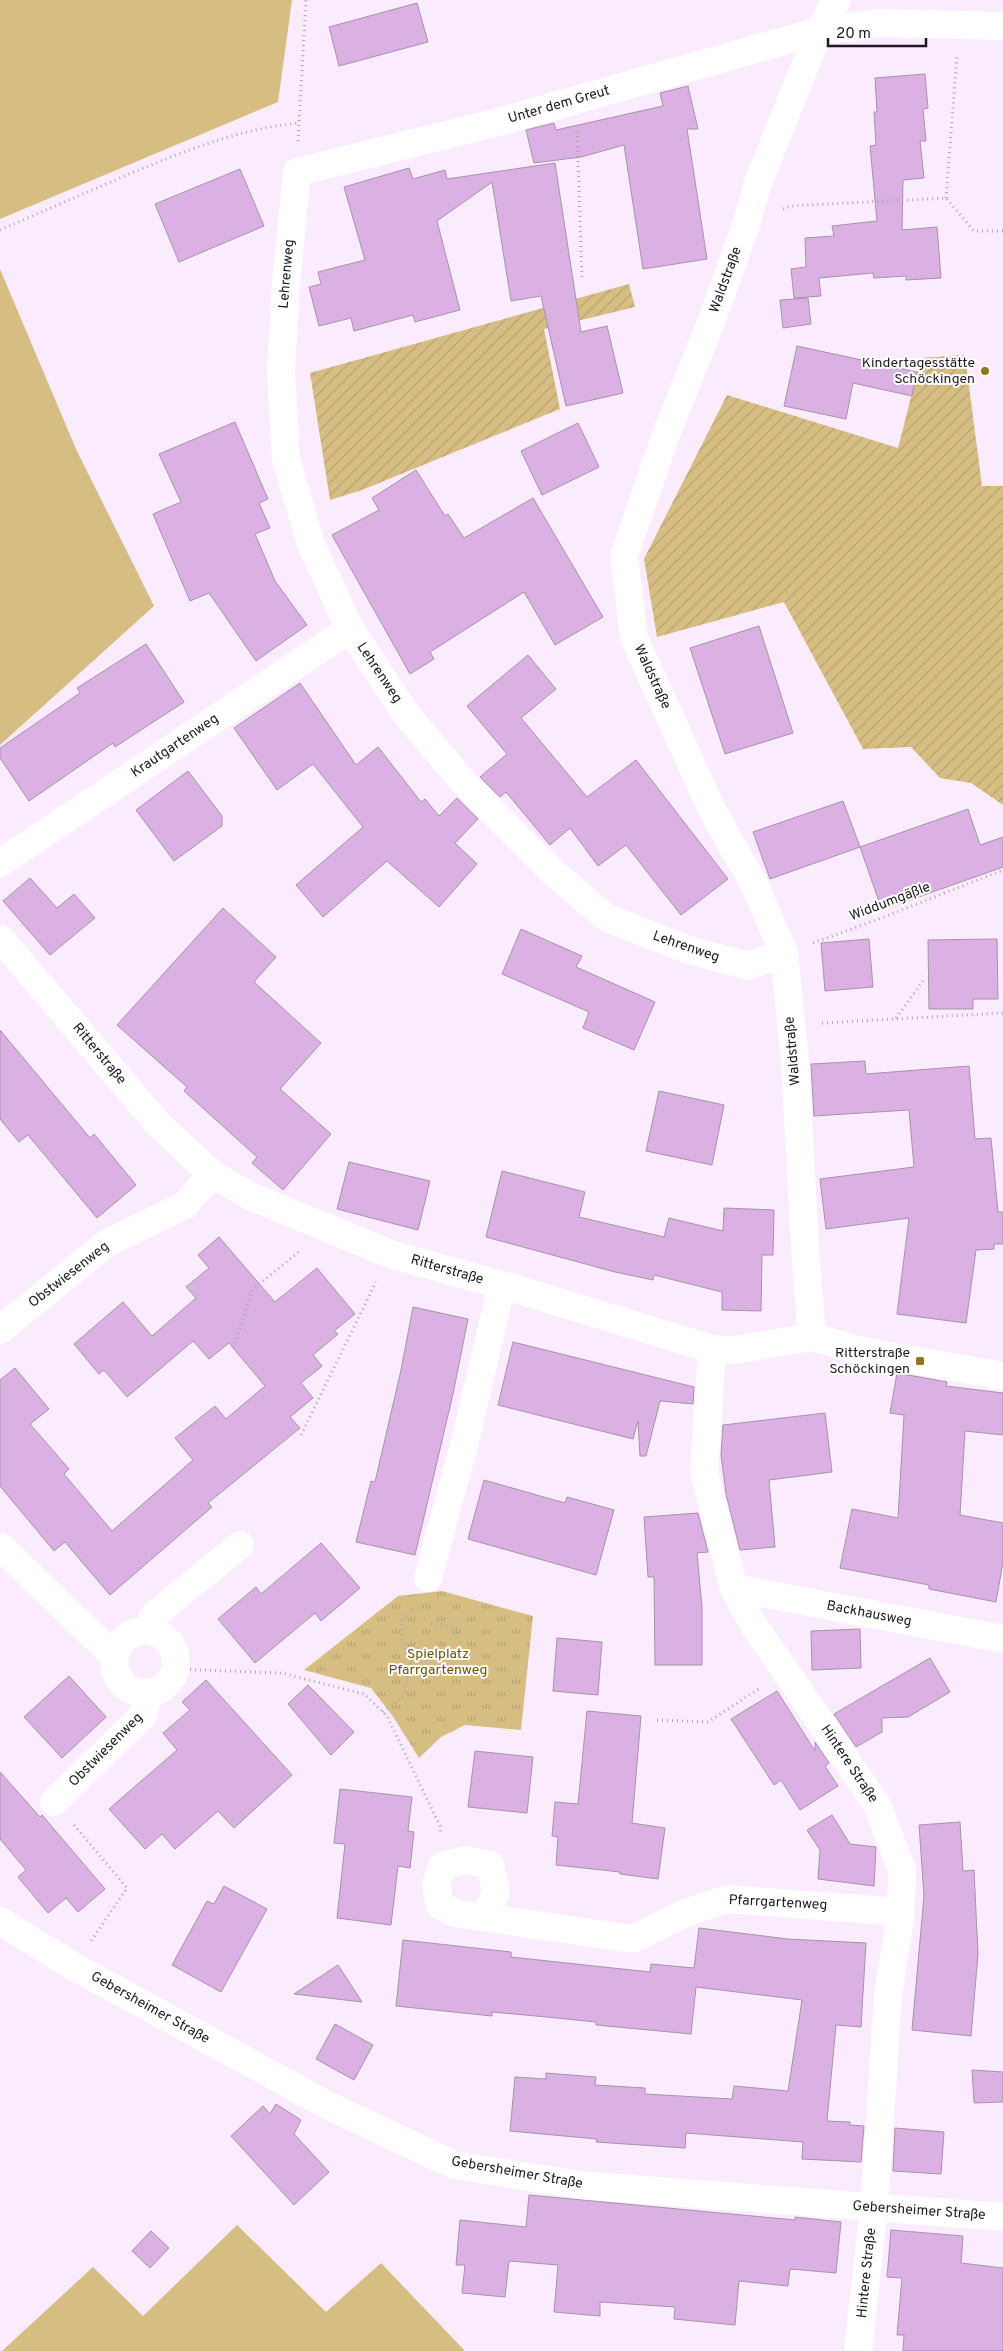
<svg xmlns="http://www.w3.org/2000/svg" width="1003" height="2351" font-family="Overpass,sans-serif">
	<defs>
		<pattern id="park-tufts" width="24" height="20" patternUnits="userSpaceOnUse" patternTransform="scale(1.25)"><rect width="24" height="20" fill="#d6be83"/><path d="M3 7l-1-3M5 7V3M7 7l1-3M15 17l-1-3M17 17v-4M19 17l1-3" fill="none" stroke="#b7a371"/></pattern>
		<pattern id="garden-furrows" width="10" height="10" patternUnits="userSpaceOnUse" patternTransform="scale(1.25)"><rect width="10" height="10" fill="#d6be83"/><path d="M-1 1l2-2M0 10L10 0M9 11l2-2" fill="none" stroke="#b7a371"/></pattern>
	</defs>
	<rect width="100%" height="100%" fill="#fbebfe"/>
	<g fill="#d6be83">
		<path d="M 0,0 L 292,0 L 278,102 L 0,219 Z"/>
		<path d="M 0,269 L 76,449 L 154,606 L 0,745 Z"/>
		<path d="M 237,2225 L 326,2312 L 381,2263 L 465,2351 L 2,2351 L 93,2267 L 143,2316 Z"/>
	</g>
	<path fill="url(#park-tufts)" d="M 442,1591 L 533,1616 L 521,1730 L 465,1725 L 441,1737 L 419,1758 L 392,1715 L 371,1688 L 304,1670 L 398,1596 Z"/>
	<g fill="url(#garden-furrows)">
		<path d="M 629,284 L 635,307 L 544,329 L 560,409 L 362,490 L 330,500 L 310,373 Z"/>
		<path d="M 965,355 L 982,486 L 1003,486 L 1003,805 L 971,783 L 940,778 L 911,747 L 863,749 L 784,602 L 657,637 L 644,559 L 727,395 L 898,448 L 921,358 Z"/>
	</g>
	<g fill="#dbb0e3" stroke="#a694a9">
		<path d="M 417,3 L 428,42 L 339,66 L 329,27 Z"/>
		<path d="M 925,74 L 928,108 L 923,109 L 926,141 L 920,141 L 924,178 L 903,180 L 902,230 L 937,227 L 941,278 L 906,280 L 906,276 L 874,278 L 873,273 L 819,278 L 821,296 L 794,298 L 791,269 L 806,267 L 805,238 L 834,236 L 832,226 L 877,221 L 870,146 L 876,145 L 874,112 L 877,112 L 875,78 Z"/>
		<path d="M 688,86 L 698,129 L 687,129 L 707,259 L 643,269 L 624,145 L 581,157 L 534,163 L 526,130 L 554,123 L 556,130 L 663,106 L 660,93 Z"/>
		<path d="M 555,163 L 581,332 L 607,326 L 623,393 L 566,406 L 541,296 L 511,301 L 492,182 L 437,221 L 460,310 L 415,322 L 413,315 L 354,331 L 351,318 L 319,326 L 309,287 L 321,284 L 318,272 L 365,260 L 344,187 L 409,168 L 413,179 L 445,170 L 447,179 Z"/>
		<path d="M 240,169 L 264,226 L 179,262 L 155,204 Z"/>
		<path d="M 808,298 L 811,324 L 783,328 L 780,300 Z"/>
		<path d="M 797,346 L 917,372 L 912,396 L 853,383 L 846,419 L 784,406 Z"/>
		<path d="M 235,422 L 268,499 L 259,503 L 270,528 L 255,534 L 275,581 L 307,625 L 256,661 L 209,593 L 190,601 L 153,514 L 181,502 L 159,454 Z"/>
		<path d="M 578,423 L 599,467 L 542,495 L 521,451 Z"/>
		<path d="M 416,470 L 445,516 L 448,514 L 464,538 L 533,498 L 603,617 L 555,645 L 524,592 L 430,652 L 434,659 L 410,674 L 332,535 L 379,510 L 372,498 Z"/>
		<path d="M 759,626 L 793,733 L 725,754 L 690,648 Z"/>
		<path d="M 146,644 L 184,702 L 115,747 L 113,743 L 29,801 L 0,758 L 0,748 L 80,693 L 77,688 Z"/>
		<path d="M 528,655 L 556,689 L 521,718 L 587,797 L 636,760 L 728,879 L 681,915 L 626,845 L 598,866 L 570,828 L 550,845 L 506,792 L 500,797 L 480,777 L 507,754 L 467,706 Z"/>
		<path d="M 300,683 L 356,765 L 378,747 L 421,802 L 425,799 L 439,816 L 457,798 L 478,819 L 455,843 L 477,864 L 439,907 L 387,861 L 323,917 L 296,885 L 363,827 L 313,764 L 277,790 L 234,728 Z"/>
		<path d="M 188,771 L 222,816 L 222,826 L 174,861 L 136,810 Z"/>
		<path d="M 843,801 L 860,847 L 770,879 L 753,832 Z"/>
		<path d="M 968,809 L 980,845 L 1003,837 L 1003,867 L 882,910 L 860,847 Z"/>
		<path d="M 30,878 L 57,908 L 74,894 L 95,918 L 50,955 L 3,901 Z"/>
		<path d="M 223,908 L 276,957 L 254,982 L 321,1043 L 280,1089 L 331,1134 L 283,1190 L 252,1163 L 257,1157 L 184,1091 L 187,1087 L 117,1025 Z"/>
		<path d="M 521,929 L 582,956 L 576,967 L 655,1002 L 634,1050 L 583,1028 L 589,1012 L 502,974 Z"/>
		<path d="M 869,939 L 873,987 L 825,991 L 821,943 Z"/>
		<path d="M 997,939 L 998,999 L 973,999 L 973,1009 L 929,1009 L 928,940 Z"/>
		<path d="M 0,1030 L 90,1138 L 94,1134 L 136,1185 L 97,1218 L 28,1135 L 19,1142 L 0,1119 Z"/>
		<path d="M 865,1061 L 866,1074 L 969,1066 L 975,1139 L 991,1138 L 998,1212 L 1003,1212 L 1003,1244 L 994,1244 L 994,1249 L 976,1250 L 966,1323 L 897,1314 L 909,1218 L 826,1229 L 820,1179 L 914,1167 L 909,1110 L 814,1116 L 811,1064 Z"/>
		<path d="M 659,1091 L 724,1105 L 712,1165 L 646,1151 Z"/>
		<path d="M 349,1162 L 430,1181 L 418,1230 L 337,1209 Z"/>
		<path d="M 502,1171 L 585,1192 L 579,1217 L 664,1237 L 669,1218 L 723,1231 L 724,1208 L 774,1210 L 773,1255 L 762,1255 L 761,1311 L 722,1310 L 722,1292 L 654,1275 L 653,1280 L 615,1272 L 486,1237 Z"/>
		<path d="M 219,1237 L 275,1302 L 317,1268 L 355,1314 L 334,1331 L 338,1334 L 313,1355 L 322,1366 L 301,1383 L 313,1398 L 290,1417 L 300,1428 L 208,1503 L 212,1507 L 110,1595 L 65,1542 L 54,1551 L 0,1486 L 0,1380 L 15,1368 L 49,1409 L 30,1424 L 69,1469 L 64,1474 L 112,1531 L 193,1460 L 175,1438 L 215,1406 L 226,1419 L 265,1386 L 229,1343 L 209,1359 L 193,1341 L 127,1397 L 104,1370 L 99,1374 L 74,1344 L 123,1302 L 152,1336 L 196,1298 L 186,1287 L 209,1268 L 198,1255 Z"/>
		<path d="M 413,1307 L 468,1319 L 453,1394 L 415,1555 L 356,1542 L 371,1481 L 375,1482 L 401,1370 Z"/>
		<path d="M 513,1342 L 694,1387 L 693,1404 L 660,1401 L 646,1456 L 640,1456 L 638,1421 L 633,1439 L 498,1405 Z"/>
		<path d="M 897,1373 L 947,1382 L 946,1386 L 1003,1393 L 1003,1435 L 965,1431 L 960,1515 L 1003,1523 L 1003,1562 L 996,1602 L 929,1589 L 929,1585 L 840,1568 L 852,1509 L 898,1518 L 904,1415 L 890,1413 Z"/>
		<path d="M 825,1413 L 832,1472 L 769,1480 L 775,1547 L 740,1550 L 726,1494 L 721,1455 L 723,1425 Z"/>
		<path d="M 484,1480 L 565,1503 L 567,1497 L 614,1510 L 596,1575 L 468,1539 Z"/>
		<path d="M 698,1513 L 708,1552 L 697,1553 L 702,1607 L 702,1665 L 655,1665 L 654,1577 L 648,1577 L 644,1517 Z"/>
		<path d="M 321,1543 L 360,1588 L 321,1621 L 315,1613 L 255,1663 L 218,1619 L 256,1587 L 261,1594 Z"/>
		<path d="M 860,1629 L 861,1668 L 812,1670 L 811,1631 Z"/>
		<path d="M 557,1638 L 602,1642 L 598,1695 L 553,1691 Z"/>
		<path d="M 930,1658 L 950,1692 L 908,1717 L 882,1718 L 882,1732 L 856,1747 L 834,1714 Z"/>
		<path d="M 69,1676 L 106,1717 L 62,1758 L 24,1717 Z"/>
		<path d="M 206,1680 L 292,1775 L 234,1828 L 218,1811 L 175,1849 L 162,1834 L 145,1849 L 109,1809 L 177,1750 L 163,1733 L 190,1710 L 182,1702 Z"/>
		<path d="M 308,1685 L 354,1732 L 331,1755 L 288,1704 Z"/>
		<path d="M 777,1691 L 815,1751 L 815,1742 L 829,1763 L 825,1766 L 838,1786 L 800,1810 L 781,1780 L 774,1785 L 731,1719 Z"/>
		<path d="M 587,1711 L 641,1716 L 632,1823 L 665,1828 L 658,1879 L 620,1874 L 620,1872 L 556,1865 L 558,1837 L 552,1836 L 555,1802 L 578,1804 Z"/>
		<path d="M 475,1751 L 533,1757 L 527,1813 L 468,1807 Z"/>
		<path d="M 0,1772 L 40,1817 L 42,1815 L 105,1889 L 78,1912 L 66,1898 L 48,1913 L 18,1877 L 26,1870 L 0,1839 Z"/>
		<path d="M 340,1789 L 412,1797 L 408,1831 L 414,1832 L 410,1868 L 398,1866 L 391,1925 L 337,1918 L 345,1844 L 334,1843 Z"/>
		<path d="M 832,1815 L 850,1844 L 876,1847 L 874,1886 L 818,1879 L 820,1850 L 807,1830 Z"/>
		<path d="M 960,1822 L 963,1871 L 974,1870 L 978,1954 L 971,2036 L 912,2030 L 924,1896 L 919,1825 Z"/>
		<path d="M 224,1886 L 267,1909 L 221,1992 L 172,1965 L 207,1901 L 214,1904 Z"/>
		<path d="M 699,1928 L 788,1939 L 866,1943 L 861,2027 L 836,2025 L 827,2121 L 850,2122 L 850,2125 L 864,2126 L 861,2162 L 802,2159 L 803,2142 L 686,2133 L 685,2148 L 596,2142 L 597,2139 L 510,2131 L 515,2077 L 546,2079 L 546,2073 L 596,2077 L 595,2085 L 645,2088 L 645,2094 L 732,2099 L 734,2086 L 788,2091 L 802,2000 L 696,1987 L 691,2034 L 596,2025 L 596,2022 L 547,2017 L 492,2012 L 492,2016 L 396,2006 L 403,1940 L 511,1952 L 511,1957 L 650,1972 L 651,1964 L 694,1968 Z"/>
		<path d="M 338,1965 L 362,2002 L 294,1994 Z"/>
		<path d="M 335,2024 L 373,2045 L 354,2080 L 316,2059 Z"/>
		<path d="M 972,2070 L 1003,2072 L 1003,2102 L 974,2103 Z"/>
		<path d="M 276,2104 L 301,2120 L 294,2134 L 329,2172 L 294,2205 L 231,2136 L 263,2106 L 270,2114 Z"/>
		<path d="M 895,2128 L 944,2132 L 941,2174 L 893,2171 Z"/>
		<path d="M 529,2195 L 795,2220 L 795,2217 L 841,2222 L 836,2273 L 790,2269 L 788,2286 L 739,2281 L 735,2325 L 674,2319 L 675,2307 L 600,2302 L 600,2316 L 554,2312 L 558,2265 L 509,2261 L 505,2297 L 462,2293 L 465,2265 L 456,2265 L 460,2220 L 526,2227 Z"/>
		<path d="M 891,2230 L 963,2236 L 961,2263 L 1003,2268 L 1003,2351 L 903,2351 L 904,2335 L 897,2335 L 902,2278 L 887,2277 Z"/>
		<path d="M 151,2231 L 169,2248 L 150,2268 L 132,2251 Z"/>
	</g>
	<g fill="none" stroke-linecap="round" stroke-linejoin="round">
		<g stroke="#b1a5b4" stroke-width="3" stroke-dasharray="1 4" stroke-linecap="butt">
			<path d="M 577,131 L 582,279"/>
			<path d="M 298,141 L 306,0"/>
			<path d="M 946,198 L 957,56"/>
			<path d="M 783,209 L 790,206 L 946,198 L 974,231 L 1003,231"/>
			<path d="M 0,230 C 41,212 81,195 122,177 C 180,153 236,129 299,123"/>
			<path d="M 813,943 L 884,917 L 1003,870"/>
			<path d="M 896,1018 L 923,981"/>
			<path d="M 822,1023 L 1003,1013"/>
			<path d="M 233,1348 L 252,1290 L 301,1250"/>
			<path d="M 301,1435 L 376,1282"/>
			<path d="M 410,1664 L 402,1639 L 402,1619 L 411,1610 L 421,1608"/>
			<path d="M 175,1669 L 282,1673 L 364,1694 L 387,1716 L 440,1826 L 441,1835"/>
			<path d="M 383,1712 L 403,1697 L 410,1664 L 422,1660 L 451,1659 L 461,1646 L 456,1628 L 442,1624 L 427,1624"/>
			<path d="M 657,1720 L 708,1722 L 760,1688"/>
			<path d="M 74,1825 L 127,1888 L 91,1941"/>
		</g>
		<g stroke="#fff" stroke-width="28">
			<path d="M 0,863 L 350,629"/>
			<path d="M 0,938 L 159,1125 L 212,1174 L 250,1196 L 390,1254 L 509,1287 L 712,1349 L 734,1350 L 812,1337 L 862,1351 L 1003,1376"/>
			<path d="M 784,953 L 748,966 L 689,950 L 607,918 L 554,873 L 466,785 L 406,714 L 350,629 L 310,542 L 286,459 L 281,371 L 286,283 L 297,172 L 495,123 L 819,31 L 880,23 L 1003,26"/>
			<path d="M 0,1330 L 107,1243 L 185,1205 L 212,1174"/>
			<path d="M 812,1337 L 805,1247 L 795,1061 L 784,953 L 754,884 L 713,812 L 634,638 L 624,556 L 667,432 L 711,322 L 746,225 L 758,183 L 819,31 L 837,0"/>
			<path d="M 712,1349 L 704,1473 L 734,1588 L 753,1624 L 877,1805 L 902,1870 L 901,1912 L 888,1996 L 874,2208 L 858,2351"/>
			<path d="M 0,1546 L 115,1657"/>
			<path d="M 428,1578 L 464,1445 L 502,1285"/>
			<path d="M 734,1588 L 1003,1639"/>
			<circle cx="145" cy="1662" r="31"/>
			<path d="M 152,1632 L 153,1616 L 240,1545"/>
			<path d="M 54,1802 L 144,1714 L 148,1693"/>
			<path d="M 485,1917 L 496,1892 L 490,1865 L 466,1860 L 442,1866 L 436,1886 L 440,1905 L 454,1913 L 633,1939 L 683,1914 L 727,1899 L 901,1912"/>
			<path d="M 0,1921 L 73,1966 L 329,2106 L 454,2165 L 580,2185 L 1003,2217"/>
		</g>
	</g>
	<g fill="#94761d" stroke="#fff" stroke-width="2">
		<circle cx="985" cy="371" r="5"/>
		<rect x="915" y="1356" width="10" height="10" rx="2.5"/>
	</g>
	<g text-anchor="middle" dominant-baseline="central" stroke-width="4" stroke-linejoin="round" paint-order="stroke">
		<g font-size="14" fill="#1e1820" stroke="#fff">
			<text transform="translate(559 105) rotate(-16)">Unter dem Greut</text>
			<text transform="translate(287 274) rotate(-85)">Lehrenweg</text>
			<text transform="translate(726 280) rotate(-70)">Waldstraße</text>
			<text transform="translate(379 673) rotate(56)">Lehrenweg</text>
			<text transform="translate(652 677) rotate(65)">Waldstraße</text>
			<text transform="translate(175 746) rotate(-34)">Krautgartenweg</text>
			<text transform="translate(890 902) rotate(-21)">Widdumgäßle</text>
			<text transform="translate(686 947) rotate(19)">Lehrenweg</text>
			<text transform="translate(793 1051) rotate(-95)">Waldstraße</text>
			<text transform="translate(99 1054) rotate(50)">Ritterstraße</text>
			<text transform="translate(447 1270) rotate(16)">Ritterstraße</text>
			<text transform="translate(69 1275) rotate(-38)">Obstwiesenweg</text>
			<text transform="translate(869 1614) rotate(11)">Backhausweg</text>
			<text transform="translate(106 1750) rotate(-45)">Obstwiesenweg</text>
			<text transform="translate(849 1764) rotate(56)">Hintere Straße</text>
			<text transform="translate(778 1903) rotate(3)">Pfarrgartenweg</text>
			<text transform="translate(150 2008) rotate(29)">Gebersheimer Straße</text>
			<text transform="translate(517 2173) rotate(10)">Gebersheimer Straße</text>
			<text transform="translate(919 2211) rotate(4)">Gebersheimer Straße</text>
			<text transform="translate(867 2273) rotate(-84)">Hintere Straße</text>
		</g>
		<g font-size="14" fill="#1e1820" stroke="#fff" text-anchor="end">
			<text x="975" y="363">Kindertagesstätte<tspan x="975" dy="16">Schöckingen</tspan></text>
			<text x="910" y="1353">Ritterstraße<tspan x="910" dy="16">Schöckingen</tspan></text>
		</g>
		<g font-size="14" fill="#6b5303" stroke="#fff">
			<text x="438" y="1654">Spielplatz<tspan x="438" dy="16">Pfarrgartenweg</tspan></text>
		</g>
	</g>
	<path d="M828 38v8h98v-8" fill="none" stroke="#1e1820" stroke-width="2.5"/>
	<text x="836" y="38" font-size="15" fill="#1e1820" stroke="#ffffff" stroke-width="4" paint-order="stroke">20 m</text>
</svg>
